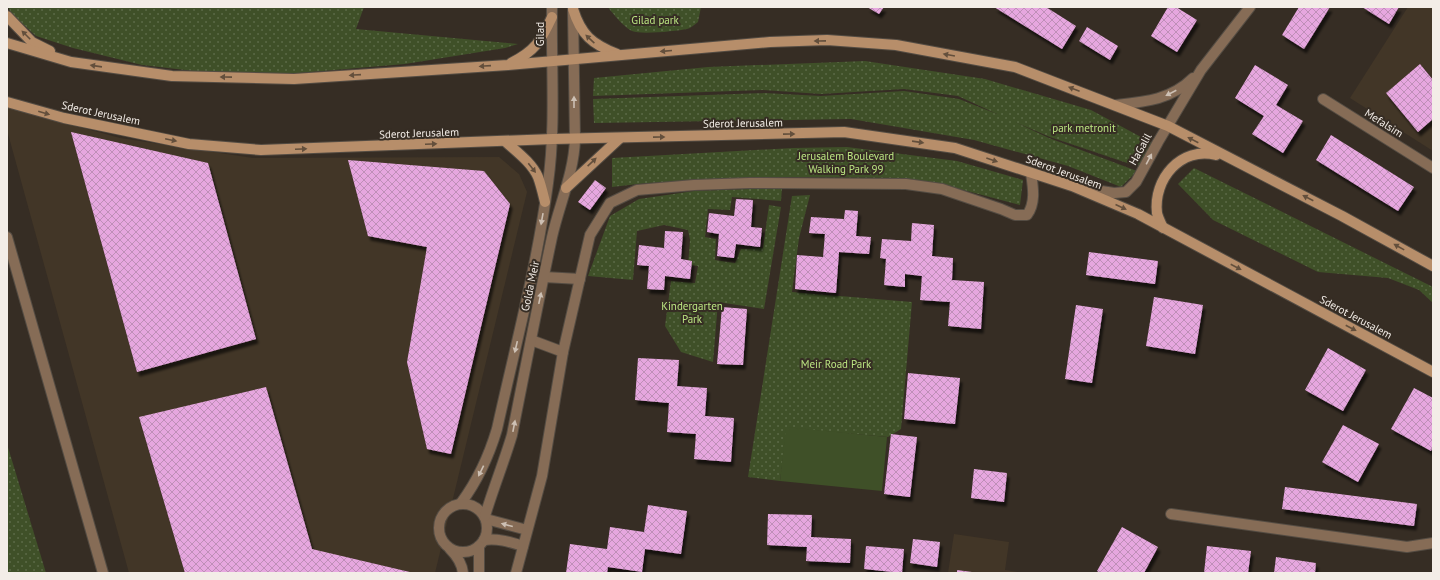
<svg xmlns="http://www.w3.org/2000/svg" width="1440" height="580" font-family="'PT Sans',sans-serif">
	<defs>
		<pattern id="grass-dots" width="8" height="8" patternUnits="userSpaceOnUse"><rect width="8" height="8" fill="#3f5028"/><path d="M2 2h.1M6 6h.1" fill="none" stroke="#5b6a47" stroke-width="1.8" stroke-linecap="round"/></pattern>
		<pattern id="building-cross-hatch" width="8" height="8" patternUnits="userSpaceOnUse"><rect width="8" height="8" fill="#e6a7df"/><path d="M0 0l8 8M0 8l8-8" fill="none" stroke="#bf8fb8"/></pattern>
		<filter id="shadow"><feDropShadow dx="2.5" dy="4.5" stdDeviation="1" flood-color="#0009"/></filter>
	</defs>
	<rect width="100%" height="100%" fill="#362d24"/>
	<g fill="#423627">
		<path d="M 1408,7 L 1433,7 L 1433,151 L 1350,98 Z"/>
		<path d="M 7,107 L 120,138 L 253,158 L 499,157 L 519,174 L 527,192 L 435,573 L 129,573 L 7,130 Z"/>
		<path d="M 954,534 L 1009,542 L 1005,570 L 1025,573 L 948,573 Z"/>
	</g>
	<g fill="url(#grass-dots)">
		<path d="M 8,7 L 364,7 L 356,29 L 518,44 L 505,48 L 405,64 L 287,74 L 211,73 L 142,65 L 73,48 L 36,36 L 12,14 Z"/>
		<path d="M 608,7 L 701,7 L 698,22 C 694,25 691,28 687,29 C 677,31 641,35 632,31 C 625,28 612,13 608,7 Z"/>
		<path d="M 865,61 L 985,79 L 1091,110 L 1152,143 L 1139,167 L 1050,137 L 1015,122 L 1049,138 L 1137,171 L 1121,187 L 1068,166 L 974,140 L 851,119 L 594,123 L 593,99 L 764,93 L 821,96 L 904,91 L 959,99 L 997,114 L 958,96 L 904,89 L 821,94 L 763,90 L 593,96 L 594,78 L 708,67 Z"/>
		<path d="M 847,147 L 957,161 L 1023,180 L 1020,205 L 952,187 L 903,178 L 790,177 L 647,183 L 612,187 L 612,158 L 793,148 Z"/>
		<path d="M 1194,168 L 1433,287 L 1433,303 L 1419,290 L 1388,278 L 1318,272 L 1213,220 L 1178,184 Z"/>
		<path d="M 782,188 L 781,201 L 732,197 L 730,210 L 708,209 L 705,237 L 716,239 L 715,260 L 735,263 L 741,249 L 763,248 L 769,205 L 781,207 L 764,309 L 718,302 L 713,362 L 681,352 L 665,326 L 671,281 L 695,283 L 698,266 L 688,265 L 690,240 L 688,230 L 664,225 L 637,231 L 633,280 L 588,276 L 610,216 L 639,199 L 694,191 Z"/>
		<path d="M 810,195 L 799,238 L 792,292 L 912,302 L 901,429 L 888,437 L 787,428 L 780,481 L 748,477 L 792,196 Z"/>
		<path d="M 7,444 L 46,573 L 7,573 Z"/>
	</g>
	<path fill="#3f5028" d="M 786,427 L 887,437 L 882,491 L 780,481 Z"/>
	<g fill="url(#building-cross-hatch)" filter="url(#shadow)">
		<path d="M 867,7 L 884,7 L 879,14 Z"/>
		<path d="M 994,7 L 1046,7 L 1076,26 L 1062,49 Z"/>
		<path d="M 1168,7 L 1176,7 L 1197,20 L 1177,52 L 1151,36 Z"/>
		<path d="M 1299,7 L 1330,7 L 1304,49 L 1282,35 Z"/>
		<path d="M 1362,7 L 1399,7 L 1389,24 Z"/>
		<path d="M 1087,27 L 1118,46 L 1110,60 L 1079,41 Z"/>
		<path d="M 1420,64 L 1433,80 L 1433,119 L 1418,132 L 1386,93 Z"/>
		<path d="M 1255,65 L 1288,85 L 1276,105 L 1303,121 L 1283,153 L 1252,134 L 1264,116 L 1235,98 Z"/>
		<path d="M 71,132 L 208,163 L 256,339 L 137,372 Z"/>
		<path d="M 1331,135 L 1414,187 L 1398,211 L 1316,160 Z"/>
		<path d="M 348,160 L 484,171 L 510,204 L 451,454 L 427,449 L 407,362 L 427,247 L 368,236 Z"/>
		<path d="M 595,180 L 606,188 L 590,210 L 578,202 Z"/>
		<path d="M 736,199 L 753,200 L 751,227 L 762,228 L 760,247 L 736,244 L 734,258 L 717,256 L 719,234 L 707,232 L 709,213 L 734,216 Z"/>
		<path d="M 845,210 L 858,211 L 856,236 L 871,237 L 869,254 L 839,252 L 836,293 L 795,289 L 797,255 L 823,257 L 825,234 L 809,233 L 811,217 L 844,219 Z"/>
		<path d="M 912,223 L 934,225 L 932,256 L 953,258 L 952,280 L 984,282 L 981,329 L 948,326 L 950,302 L 920,300 L 922,276 L 905,274 L 905,287 L 884,285 L 886,259 L 880,258 L 882,239 L 911,241 Z"/>
		<path d="M 665,231 L 683,232 L 681,259 L 692,261 L 690,279 L 665,276 L 664,290 L 647,289 L 649,266 L 637,265 L 639,245 L 664,248 Z"/>
		<path d="M 1089,252 L 1158,261 L 1155,284 L 1086,275 Z"/>
		<path d="M 1154,297 L 1203,305 L 1195,354 L 1146,346 Z"/>
		<path d="M 1076,305 L 1103,309 L 1092,383 L 1065,379 Z"/>
		<path d="M 722,307 L 747,309 L 743,365 L 717,364 Z"/>
		<path d="M 1328,348 L 1366,370 L 1343,411 L 1305,390 Z"/>
		<path d="M 638,358 L 679,360 L 677,386 L 707,388 L 705,416 L 734,418 L 731,462 L 694,459 L 696,434 L 667,432 L 669,403 L 635,400 Z"/>
		<path d="M 908,373 L 960,378 L 955,424 L 904,419 Z"/>
		<path d="M 266,387 L 312,549 L 414,573 L 185,573 L 139,417 Z"/>
		<path d="M 1414,388 L 1433,398 L 1433,446 L 1431,451 L 1391,429 Z"/>
		<path d="M 1343,425 L 1379,444 L 1358,482 L 1322,462 Z"/>
		<path d="M 891,434 L 917,437 L 910,497 L 884,494 Z"/>
		<path d="M 974,469 L 1007,473 L 1004,502 L 971,498 Z"/>
		<path d="M 1285,487 L 1417,504 L 1414,526 L 1282,509 Z"/>
		<path d="M 648,505 L 687,511 L 681,554 L 645,549 L 642,572 L 608,567 L 607,573 L 566,573 L 570,544 L 607,549 L 610,527 L 644,532 Z"/>
		<path d="M 768,514 L 812,515 L 811,537 L 851,539 L 850,563 L 806,561 L 807,547 L 767,545 Z"/>
		<path d="M 1122,527 L 1158,547 L 1144,573 L 1100,573 L 1097,571 Z"/>
		<path d="M 913,539 L 940,542 L 937,567 L 910,563 Z"/>
		<path d="M 866,546 L 904,549 L 902,573 L 864,569 Z"/>
		<path d="M 1207,546 L 1251,551 L 1248,573 L 1204,573 Z"/>
		<path d="M 1276,557 L 1316,563 L 1315,573 L 1274,573 Z"/>
		<path d="M 957,570 L 972,572 L 972,573 L 957,573 Z"/>
	</g>
	<g fill="none" stroke-linecap="round" stroke-linejoin="round">
		<g stroke="#544c43" stroke-width="12">
			<g id="minor">
				<path d="M 1323,99 L 1433,168"/>
				<path d="M 544,277 L 580,279"/>
				<path d="M 531,340 L 563,352"/>
				<path d="M 1171,514 L 1407,547 L 1433,543"/>
				<path d="M 486,519 L 527,530"/>
				<path d="M 484,540 C 498,538 510,542 523,546"/>
				<path d="M 516,573 L 542,476 L 563,352 L 590,235 L 610,203 L 637,190 L 694,185 L 749,183 L 906,184 L 942,189 L 1001,209 L 1015,215 L 1027,215 C 1036,203 1033,187 1031,173"/>
			</g>
		</g>
		<g stroke="#544c43" stroke-width="12">
			<g id="tertiary">
				<path d="M 1115,105 C 1144,102 1171,100 1193,78"/>
				<path d="M 1082,188 L 1114,193 L 1126,192 L 1136,182 L 1158,142 L 1201,70 L 1250,7"/>
				<path d="M 7,237 L 103,573"/>
				<path d="M 461,503 C 478,480 489,456 497,429 C 515,347 537,266 548,183 C 556,126 551,65 552,7"/>
				<circle cx="463" cy="528" r="24"/>
				<path d="M 485,516 C 493,489 504,462 512,435 C 525,369 538,303 552,237 C 559,205 574,173 575,139 L 573,11"/>
				<path d="M 479,546 L 479,573"/>
				<path d="M 450,549 C 457,556 462,563 463,573"/>
			</g>
		</g>
		<g stroke="#544c43" stroke-width="12">
			<g id="secondary">
				<path d="M 573,9 C 581,35 592,44 617,54"/>
				<path d="M 7,16 L 32,42 L 50,51"/>
				<path d="M 7,43 L 71,62 L 172,76 L 294,79 L 508,65 L 770,42 L 827,40 L 896,45 L 1015,67 L 1168,126 L 1342,216 L 1433,266"/>
				<path d="M 511,63 C 535,51 541,41 552,17"/>
				<path d="M 7,102 L 64,118 L 189,144 L 261,150 L 553,139 L 844,132 L 955,148 L 1072,186 L 1138,214 L 1433,372"/>
				<path d="M 506,142 C 517,152 532,163 538,177 C 541,185 543,194 545,202"/>
				<path d="M 566,188 L 620,138"/>
				<path d="M 1163,228 C 1161,223 1158,218 1157,213 C 1153,179 1181,146 1216,155"/>
			</g>
		</g>
		<use href="#minor" stroke="#866c56" stroke-width="10"/>
		<use href="#tertiary" stroke="#866c56" stroke-width="10"/>
		<use href="#secondary" stroke="#b78e6a" stroke-width="10"/>
	</g>
	<defs><path id="oneway-solid" d="M-6-.8H1V-3.2L6.5 0L1 3.2V.8H-6Z"/></defs>
	<g fill="#634f3c">
		<use href="#oneway-solid" transform="translate(26 35) rotate(-135)"/>
		<use href="#oneway-solid" transform="translate(590 39) rotate(-137)"/>
		<use href="#oneway-solid" transform="translate(820 41) rotate(179)"/>
		<use href="#oneway-solid" transform="translate(666 51) rotate(175)"/>
		<use href="#oneway-solid" transform="translate(949 55) rotate(-170)"/>
		<use href="#oneway-solid" transform="translate(96 66) rotate(-172)"/>
		<use href="#oneway-solid" transform="translate(485 66) rotate(176)"/>
		<use href="#oneway-solid" transform="translate(355 75) rotate(176)"/>
		<use href="#oneway-solid" transform="translate(226 77) rotate(-179)"/>
		<use href="#oneway-solid" transform="translate(1074 89) rotate(-159)"/>
		<use href="#oneway-solid" transform="translate(44 113) rotate(16)"/>
		<use href="#oneway-solid" transform="translate(789 134) rotate(-1)"/>
		<use href="#oneway-solid" transform="translate(659 137) rotate(-1)"/>
		<use href="#oneway-solid" transform="translate(171 140) rotate(12)"/>
		<use href="#oneway-solid" transform="translate(1193 140) rotate(-153)"/>
		<use href="#oneway-solid" transform="translate(918 142) rotate(8)"/>
		<use href="#oneway-solid" transform="translate(431 144) rotate(-2)"/>
		<use href="#oneway-solid" transform="translate(301 149) rotate(-2)"/>
		<use href="#oneway-solid" transform="translate(992 160) rotate(19)"/>
		<use href="#oneway-solid" transform="translate(592 162) rotate(-43)"/>
		<use href="#oneway-solid" transform="translate(532 168) rotate(52)"/>
		<use href="#oneway-solid" transform="translate(1308 198) rotate(-153)"/>
		<use href="#oneway-solid" transform="translate(1121 207) rotate(24)"/>
		<use href="#oneway-solid" transform="translate(1399 247) rotate(-151)"/>
		<use href="#oneway-solid" transform="translate(1236 267) rotate(28)"/>
		<use href="#oneway-solid" transform="translate(1351 328) rotate(28)"/>
	</g>
	<g fill="#cdc0b4">
		<use href="#oneway-solid" transform="translate(1171 93) rotate(153)"/>
		<use href="#oneway-solid" transform="translate(574 102) rotate(-90)"/>
		<use href="#oneway-solid" transform="translate(1149 159) rotate(-62)"/>
		<use href="#oneway-solid" transform="translate(542 219) rotate(100)"/>
		<use href="#oneway-solid" transform="translate(540 298) rotate(-78)"/>
		<use href="#oneway-solid" transform="translate(516 347) rotate(103)"/>
		<use href="#oneway-solid" transform="translate(514 426) rotate(-79)"/>
		<use href="#oneway-solid" transform="translate(481 471) rotate(116)"/>
		<use href="#oneway-solid" transform="translate(507 525) rotate(-165)"/>
	</g>
	<g text-anchor="middle" dominant-baseline="central" stroke-width="4" stroke-linejoin="round" paint-order="stroke">
		<g font-size="11" fill="#bbe582" stroke="#362d24">
			<text x="655" y="20">Gilad park</text>
			<text x="1084" y="128">park metronit</text>
			<text x="846" y="156">Jerusalem Boulevard<tspan x="846" dy="13">Walking Park 99</tspan></text>
			<text x="692" y="306">Kindergarten<tspan x="692" dy="13">Park</tspan></text>
			<text x="836" y="364">Meir Road Park</text>
		</g>
		<g font-size="11" fill="#f3ede7" stroke="#362d24">
			<text transform="translate(540 34) rotate(-90)">Gilad</text>
			<text transform="translate(101 113) rotate(12)">Sderot Jerusalem</text>
			<text transform="translate(743 123) rotate(-1)">Sderot Jerusalem</text>
			<text transform="translate(1384 123) rotate(32)">Mefalsim</text>
			<text transform="translate(419 133) rotate(-2)">Sderot Jerusalem</text>
			<text transform="translate(1140 149) rotate(-61)">HaGalil</text>
			<text transform="translate(1064 172) rotate(20)">Sderot Jerusalem</text>
			<text transform="translate(530 286) rotate(-78)">Golda Meir</text>
			<text transform="translate(1356 317) rotate(28)">Sderot Jerusalem</text>
		</g>
	</g>
	<rect width="1440" height="580" fill="none" stroke="#f3ede7" stroke-width="16"/>
</svg>
